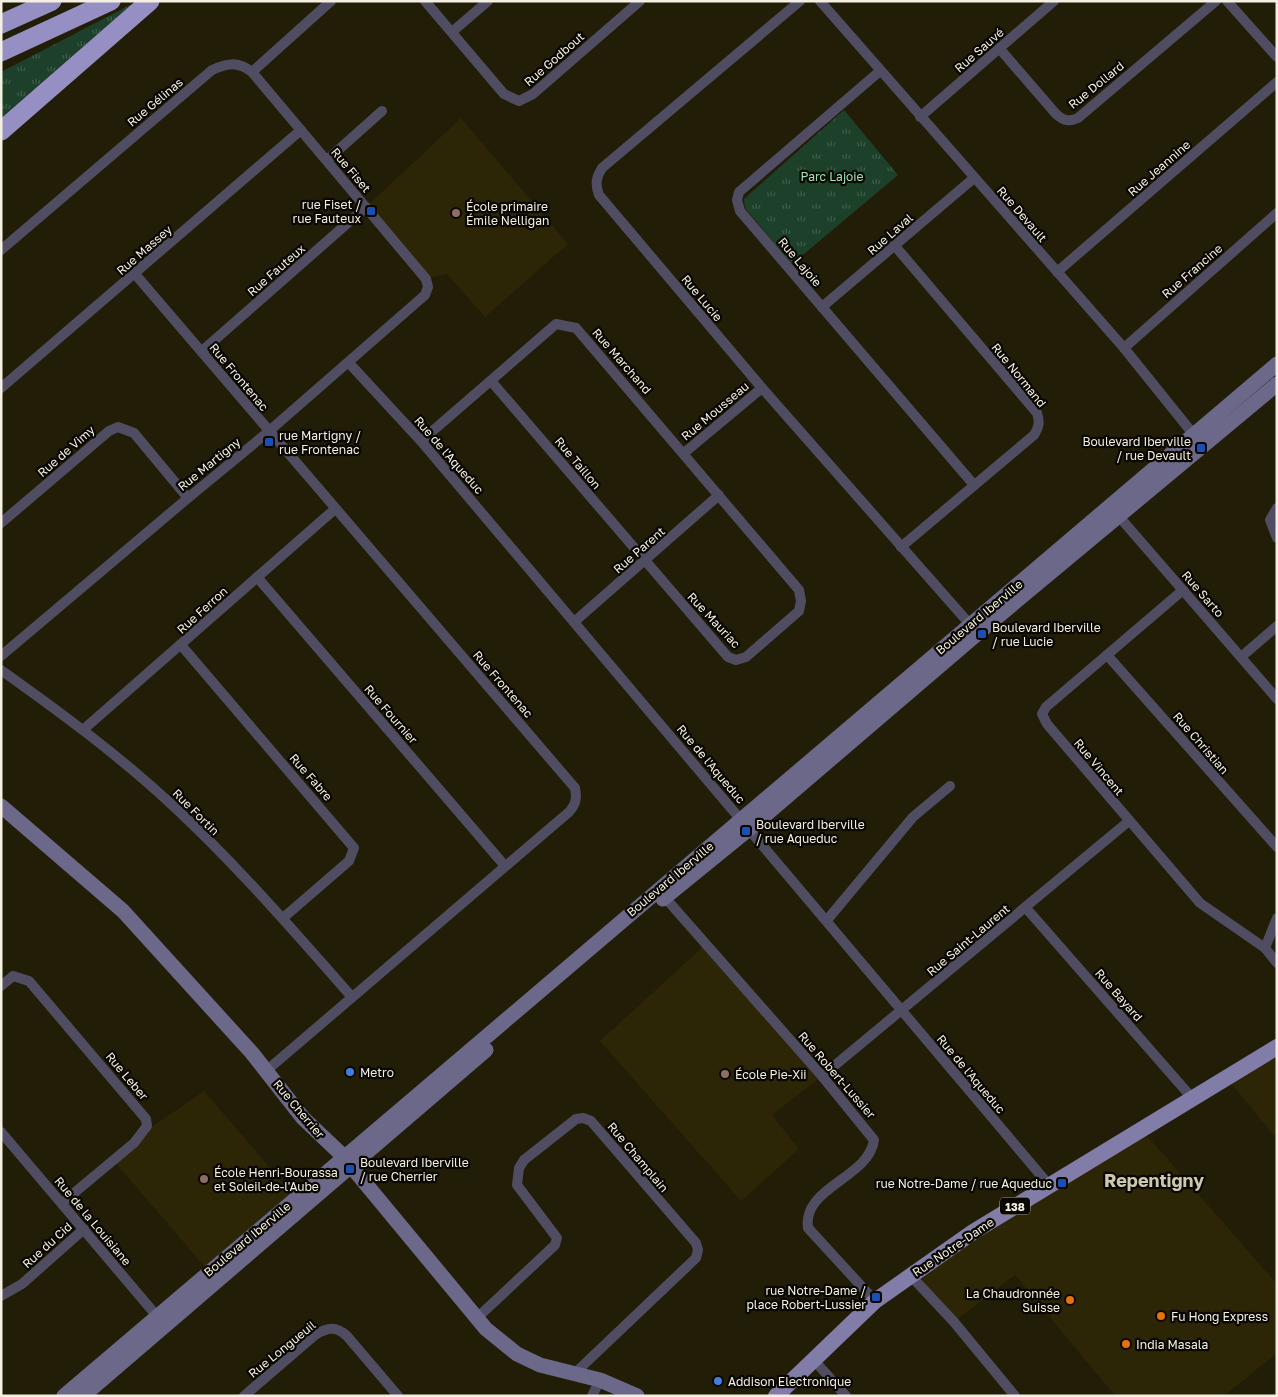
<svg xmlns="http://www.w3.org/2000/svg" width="1278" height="1397" font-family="'Golos Text',sans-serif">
	<defs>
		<pattern id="grass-tufts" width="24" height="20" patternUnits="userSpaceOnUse" patternTransform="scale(1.25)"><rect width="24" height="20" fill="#1d402b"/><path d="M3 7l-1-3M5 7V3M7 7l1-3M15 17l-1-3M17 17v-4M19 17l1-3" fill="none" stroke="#3e5c49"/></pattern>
	</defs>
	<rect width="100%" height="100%" fill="#221d07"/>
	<g fill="#2c2506">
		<path d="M 461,118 L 568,244 L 485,317 L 447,274 L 426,279 L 366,207 Z"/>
		<path d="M 706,944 L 822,1076 L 772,1115 L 799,1149 L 741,1201 L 600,1041 Z"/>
		<path d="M 1277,1047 L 1277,1134 L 1274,1136 L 1227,1078 Z"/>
		<path d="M 204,1091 L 296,1198 L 209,1272 L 113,1160 L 143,1133 Z"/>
		<path d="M 1142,1130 L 1277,1284 L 1277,1353 L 1224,1396 L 1115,1396 L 1015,1275 L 954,1322 L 911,1276 Z"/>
	</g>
	<g fill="url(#grass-tufts)">
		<path d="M 132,4 L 1,118 L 1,72 Z"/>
		<path d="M 844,110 L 898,175 L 792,264 L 745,208 L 744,199 Z"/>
	</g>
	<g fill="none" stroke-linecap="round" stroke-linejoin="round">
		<g stroke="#504d62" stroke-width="10">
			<path d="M 425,1 L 504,94 L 519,101 L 533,94 L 640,1"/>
			<path d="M 800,1 L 602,168 C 596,178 595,184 599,195 L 762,388 L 974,629"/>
			<path d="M 820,1 L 1124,348 L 1198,440"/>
			<path d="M 1227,1 L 1277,57"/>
			<path d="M 452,32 L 488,1"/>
			<path d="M 999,48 L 1056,114 C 1064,121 1069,122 1078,118 L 1216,1"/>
			<path d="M 880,71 L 739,192 L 737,200 L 740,211 L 974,485"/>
			<path d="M 252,72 L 331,1"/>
			<path d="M 920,117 L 1054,1"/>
			<path d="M 327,160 L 382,111"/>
			<path d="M 895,246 L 1037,413 C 1040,422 1039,427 1034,435 L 901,547"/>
			<path d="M 1,250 L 212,70 C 228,63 238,61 252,72 L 426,279 L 428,287 L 425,295 L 268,432 L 188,498 L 1,656"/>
			<path d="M 1057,272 L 1277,82"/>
			<path d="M 135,274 L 575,788 C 577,799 576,804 569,812 L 266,1071"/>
			<path d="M 822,307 L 974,178"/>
			<path d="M 1124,348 L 1277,213"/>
			<path d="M 202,351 L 366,207"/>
			<path d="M 349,363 L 421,441 L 1049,1185"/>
			<path d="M 1,388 L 301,130"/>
			<path d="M 421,441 L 556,324 L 576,328 L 799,590 L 801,601 L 799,611 L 746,657 L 736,660 L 728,657 L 491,381"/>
			<path d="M 684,453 L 762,388"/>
			<path d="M 1277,508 L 1270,520 L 1277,538"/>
			<path d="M 1116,513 L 1277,699"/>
			<path d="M 1,523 L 109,431 L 118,427 L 134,433 L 188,498"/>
			<path d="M 257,577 L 505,866"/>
			<path d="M 1183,590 L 1046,707 L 1042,714 L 1047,724 L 1200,903 L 1265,948 L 1277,963"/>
			<path d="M 574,622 L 719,495"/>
			<path d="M 181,645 L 354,848 L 349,861 L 283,918"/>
			<path d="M 1107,655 L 1277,847"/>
			<path d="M 1241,657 L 1277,626"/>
			<path d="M 1,670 C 60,712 117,754 170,803 C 235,863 293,930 351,996"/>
			<path d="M 84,729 L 335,509"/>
			<path d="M 661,893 L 822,1076 L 874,1140 C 869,1178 802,1187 808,1228 L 875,1301"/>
			<path d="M 1026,908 L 1193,1099"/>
			<path d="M 827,920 L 913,817 L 950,786"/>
			<path d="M 1265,948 L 1277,918"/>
			<path d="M 1,986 L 13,976 L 29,981 L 146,1119 L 147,1126 L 134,1143 L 62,1203"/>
			<path d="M 822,1076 L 1129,821"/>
			<path d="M 1,1132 L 161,1321"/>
			<path d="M 911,1276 L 954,1322 L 1015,1396"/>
			<path d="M 1,1296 L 22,1284 L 84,1229"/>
			<path d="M 478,1317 L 555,1245 L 557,1238 L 517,1185 L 519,1168 L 524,1160 L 576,1119 L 583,1118 L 591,1121 L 696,1243 L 698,1250 L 696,1258 L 574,1374"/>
			<path d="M 813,1359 L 846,1396"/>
			<path d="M 244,1396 L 315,1335 C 328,1327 336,1326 347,1336 L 398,1396"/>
			<path d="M 592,1396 L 600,1380"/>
		</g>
		<g stroke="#6c688a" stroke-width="15">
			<path d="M 1,806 L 123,911 L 252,1053 L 303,1118 L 341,1154 L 486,1329 L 517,1354 L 540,1365 L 600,1380 L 637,1396"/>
			<path d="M 663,899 L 749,829 L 978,633 L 1277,384"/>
			<path d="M 64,1396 L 1277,364"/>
			<path d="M 83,1396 L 486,1050"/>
		</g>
		<path stroke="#827ca8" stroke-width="16" d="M 776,1396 L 875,1301 L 973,1232 L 1277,1047"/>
		<g stroke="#968fc4" stroke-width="19">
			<path d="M 1,24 L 52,1"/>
			<path d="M 1,52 L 111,1"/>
			<path d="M 1,131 L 150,1"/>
		</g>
	</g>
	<g fill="#1a4fb4" stroke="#0a0702" stroke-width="2">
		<rect x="366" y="206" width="10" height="10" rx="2.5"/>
		<rect x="264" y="437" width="10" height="10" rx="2.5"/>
		<rect x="1196" y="443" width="10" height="10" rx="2.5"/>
		<rect x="977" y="629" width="10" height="10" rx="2.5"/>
		<rect x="741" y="826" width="10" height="10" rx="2.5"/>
		<rect x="345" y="1164" width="10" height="10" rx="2.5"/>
		<rect x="1057" y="1178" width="10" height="10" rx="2.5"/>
		<rect x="871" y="1292" width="10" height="10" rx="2.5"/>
	</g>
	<g fill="#8d6e63" stroke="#0a0702" stroke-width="2">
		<circle cx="456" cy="213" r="5"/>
		<circle cx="725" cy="1074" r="5"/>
		<circle cx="204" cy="1179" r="5"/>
	</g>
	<g fill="#3f7fe0" stroke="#0a0702" stroke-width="2">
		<circle cx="350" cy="1072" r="5"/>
		<circle cx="718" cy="1381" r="5"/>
	</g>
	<g fill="#e8710a" stroke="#0a0702" stroke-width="2">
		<circle cx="1070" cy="1300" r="5"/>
		<circle cx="1161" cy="1316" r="5"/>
		<circle cx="1126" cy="1344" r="5"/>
	</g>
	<g text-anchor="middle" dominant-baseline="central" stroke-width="4.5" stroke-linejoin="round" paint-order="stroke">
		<rect fill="#0a0702" stroke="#adaa9f" stroke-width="1" x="1000" y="1197.5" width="30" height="17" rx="4"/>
		<g font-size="11" font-weight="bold" fill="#f3f0e2">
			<text x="1015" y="1206">138</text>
		</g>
		<g font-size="12" fill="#f3f0e2" stroke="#0a0702">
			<text transform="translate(979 50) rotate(-41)">Rue Sauvé</text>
			<text transform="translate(554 59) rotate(-41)">Rue Godbout</text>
			<text transform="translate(1096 85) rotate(-39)">Rue Dollard</text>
			<text transform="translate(155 102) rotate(-40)">Rue Gélinas</text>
			<text transform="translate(1159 168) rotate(-41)">Rue Jeannine</text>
			<text transform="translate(351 170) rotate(50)">Rue Fiset</text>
			<text transform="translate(1022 214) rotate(49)">Rue Devault</text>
			<text transform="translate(890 234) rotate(-41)">Rue Laval</text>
			<text transform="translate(144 250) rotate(-41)">Rue Massey</text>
			<text transform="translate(800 262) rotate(50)">Rue Lajoie</text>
			<text transform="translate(276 270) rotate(-41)">Rue Fauteux</text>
			<text transform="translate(1192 271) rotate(-41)">Rue Francine</text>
			<text transform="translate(702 298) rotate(50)">Rue Lucie</text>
			<text transform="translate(622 361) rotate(49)">Rue Marchand</text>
			<text transform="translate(1019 375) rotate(51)">Rue Normand</text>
			<text transform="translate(239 377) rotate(50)">Rue Frontenac</text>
			<text transform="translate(715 411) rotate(-40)">Rue Mousseau</text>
			<text transform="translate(66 451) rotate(-41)">Rue de Vimy</text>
			<text transform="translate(449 455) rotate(49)">Rue de l'Aqueduc</text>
			<text transform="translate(578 463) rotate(50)">Rue Taillon</text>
			<text transform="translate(209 464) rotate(-39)">Rue Martigny</text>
			<text transform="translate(639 550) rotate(-41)">Rue Parent</text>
			<text transform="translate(1203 594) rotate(49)">Rue Sarto</text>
			<text transform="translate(202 610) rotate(-42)">Rue Ferron</text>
			<text transform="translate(979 617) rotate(-40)">Boulevard Iberville</text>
			<text transform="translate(714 620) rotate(47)">Rue Mauriac</text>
			<text transform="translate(503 684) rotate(49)">Rue Frontenac</text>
			<text transform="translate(391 714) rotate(49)">Rue Fournier</text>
			<text transform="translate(1201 743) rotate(49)">Rue Christian</text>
			<text transform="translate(711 764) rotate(50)">Rue de l'Aqueduc</text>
			<text transform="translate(1099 767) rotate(50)">Rue Vincent</text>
			<text transform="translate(311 777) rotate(49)">Rue Fabre</text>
			<text transform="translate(196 812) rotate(45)">Rue Fortin</text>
			<text transform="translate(670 879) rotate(-40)">Boulevard Iberville</text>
			<text transform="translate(968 940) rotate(-40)">Rue Saint-Laurent</text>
			<text transform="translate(1119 995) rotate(49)">Rue Bayard</text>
			<text transform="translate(971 1074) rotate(50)">Rue de l'Aqueduc</text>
			<text transform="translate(837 1075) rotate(49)">Rue Robert-Lussier</text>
			<text transform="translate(127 1076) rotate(50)">Rue Leber</text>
			<text transform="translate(299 1109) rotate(50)">Rue Cherrier</text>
			<text transform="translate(638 1157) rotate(50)">Rue Champlain</text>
			<text transform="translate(93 1221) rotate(50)">Rue de la Louisiane</text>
			<text transform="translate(247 1239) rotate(-40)">Boulevard Iberville</text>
			<text transform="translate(47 1245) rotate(-42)">Rue du Cid</text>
			<text transform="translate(953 1247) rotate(-34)">Rue Notre-Dame</text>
			<text transform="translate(282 1349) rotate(-39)">Rue Longueuil</text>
		</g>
		<g font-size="12" fill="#96e7b3" stroke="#0a0702">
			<text x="832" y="176">Parc Lajoie</text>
		</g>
		<g font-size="12" fill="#f3f0e2" stroke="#0a0702" text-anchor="start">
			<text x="361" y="204" text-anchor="end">rue Fiset /<tspan x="361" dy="14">rue Fauteux</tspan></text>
			<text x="466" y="206">École primaire<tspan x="466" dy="14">Émile Nelligan</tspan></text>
			<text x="279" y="435">rue Martigny /<tspan x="279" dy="14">rue Frontenac</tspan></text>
			<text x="1191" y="441" text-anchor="end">Boulevard Iberville<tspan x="1191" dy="14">/ rue Devault</tspan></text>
			<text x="992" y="627">Boulevard Iberville<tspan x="992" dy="14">/ rue Lucie</tspan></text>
			<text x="756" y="824">Boulevard Iberville<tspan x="756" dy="14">/ rue Aqueduc</tspan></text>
			<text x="360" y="1072">Metro</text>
			<text x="735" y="1074">École Pie-Xii</text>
			<text x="360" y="1162">Boulevard Iberville<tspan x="360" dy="14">/ rue Cherrier</tspan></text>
			<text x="214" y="1172">École Henri-Bourassa<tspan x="214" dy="14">et Soleil-de-l'Aube</tspan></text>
			<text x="1052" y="1183" text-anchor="end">rue Notre-Dame / rue Aqueduc</text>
			<text x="866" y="1290" text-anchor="end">rue Notre-Dame /<tspan x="866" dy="14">place Robert-Lussier</tspan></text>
			<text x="1060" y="1293" text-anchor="end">La Chaudronnée<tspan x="1060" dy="14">Suisse</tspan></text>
			<text x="1171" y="1316">Fu Hong Express</text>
			<text x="1136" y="1344">India Masala</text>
			<text x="728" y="1381">Addison Electronique</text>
		</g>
		<g font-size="18" font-weight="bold" fill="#cec8ad" stroke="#0a0702">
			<text x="1154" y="1180">Repentigny</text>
		</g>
	</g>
	<rect width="1278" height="1397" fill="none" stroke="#f3f0e2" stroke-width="5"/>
</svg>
